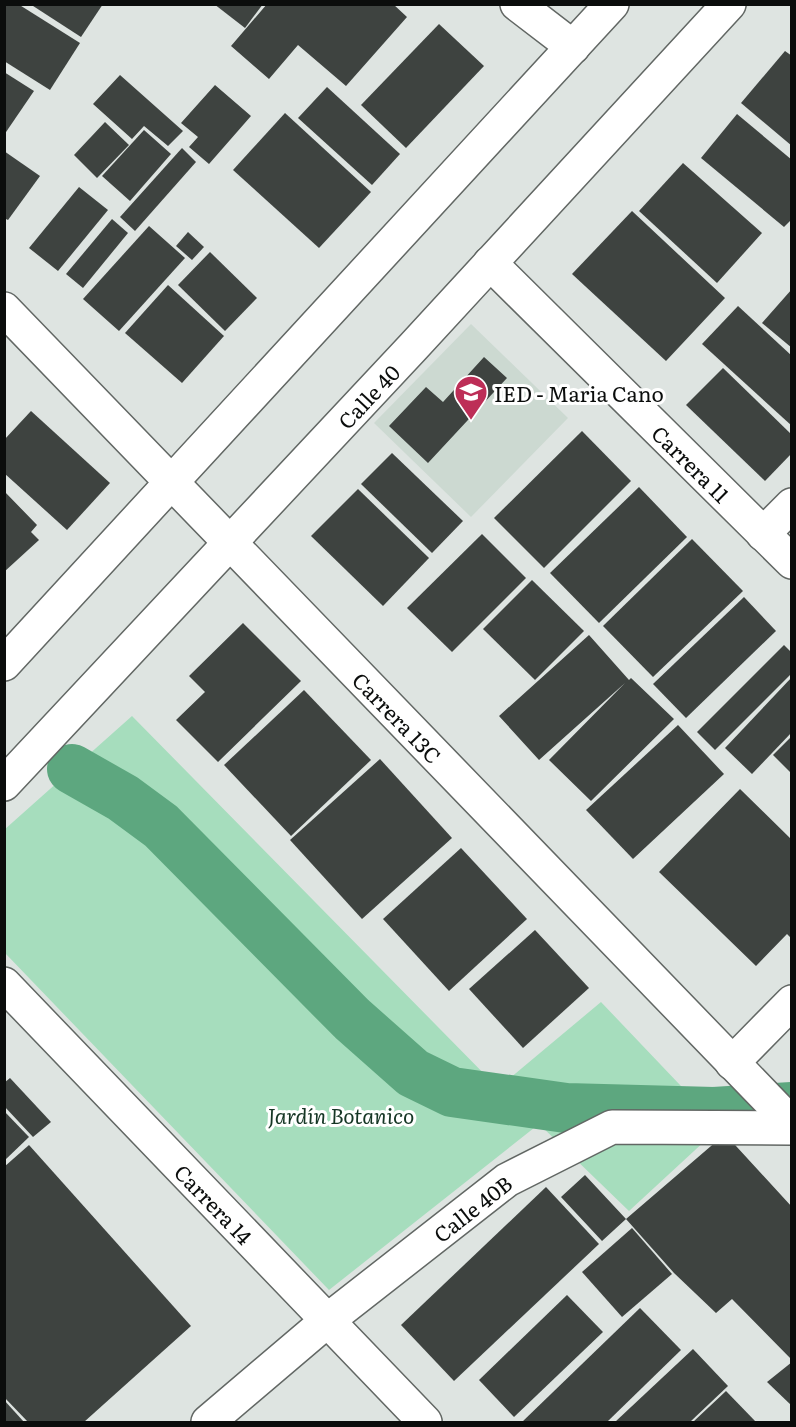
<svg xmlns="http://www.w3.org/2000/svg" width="796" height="1427" font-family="Literata,serif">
	<rect width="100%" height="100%" fill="#dee4e1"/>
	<path fill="#ccd9d1" d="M 471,324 L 568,418 L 471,517 L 374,423 Z"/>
	<path fill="#a6ddbd" d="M 132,716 L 498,1088 L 601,1002 L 720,1127 L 629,1211 L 539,1124 L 329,1290 L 5,953 L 4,830 Z"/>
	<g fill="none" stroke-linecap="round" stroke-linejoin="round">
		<path stroke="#5da77f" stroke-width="50" d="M 72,769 L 123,798 L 161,826 L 352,1019 L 413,1073 L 452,1092 L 566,1108 L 714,1112 L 792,1107"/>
	</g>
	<g fill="#3e4340">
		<path d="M 4,4 L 18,4 L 80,43 L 50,90 L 4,61 Z"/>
		<path d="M 30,4 L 103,4 L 81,37 Z"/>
		<path d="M 214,4 L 263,4 L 245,28 Z"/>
		<path d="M 267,4 L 393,4 L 407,17 L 346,86 L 298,45 L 269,79 L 231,46 Z"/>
		<path d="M 439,24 L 484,66 L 406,148 L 361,105 Z"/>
		<path d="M 785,51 L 792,56 L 792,146 L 741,103 Z"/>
		<path d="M 4,72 L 34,91 L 4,135 Z"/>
		<path d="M 120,75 L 183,131 L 168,146 L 144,126 L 132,139 L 93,104 Z"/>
		<path d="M 215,85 L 251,116 L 209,164 L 189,147 L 198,137 L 181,123 Z"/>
		<path d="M 327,87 L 400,154 L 372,185 L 298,118 Z"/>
		<path d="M 285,113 L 371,192 L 319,248 L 233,170 Z"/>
		<path d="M 737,114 L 792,160 L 792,219 L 784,227 L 701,158 Z"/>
		<path d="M 105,122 L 129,145 L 97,178 L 74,155 Z"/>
		<path d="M 144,130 L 171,154 L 130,201 L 102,176 Z"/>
		<path d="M 182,148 L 196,162 L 135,231 L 120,217 Z"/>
		<path d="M 4,151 L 40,176 L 8,220 L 4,218 Z"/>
		<path d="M 683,163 L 762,233 L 717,283 L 639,211 Z"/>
		<path d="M 79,187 L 108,210 L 58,271 L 29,248 Z"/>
		<path d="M 632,211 L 725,298 L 666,361 L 572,274 Z"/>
		<path d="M 112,219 L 128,233 L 83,288 L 66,274 Z"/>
		<path d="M 149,226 L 185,258 L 119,331 L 83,299 Z"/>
		<path d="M 188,232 L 204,247 L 192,260 L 176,246 Z"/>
		<path d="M 210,252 L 257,298 L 225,331 L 178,285 Z"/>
		<path d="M 168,285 L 224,336 L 182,383 L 125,333 Z"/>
		<path d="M 792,289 L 792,348 L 762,323 Z"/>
		<path d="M 738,306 L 792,356 L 792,426 L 702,344 Z"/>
		<path d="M 484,357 L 507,378 L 428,463 L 389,426 L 426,387 L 443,402 Z"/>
		<path d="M 723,368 L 792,435 L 792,453 L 765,481 L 686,405 Z"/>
		<path d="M 31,411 L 110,483 L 67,530 L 4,473 L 4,440 Z"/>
		<path d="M 582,431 L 631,481 L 544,568 L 494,518 Z"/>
		<path d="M 392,453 L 463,521 L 432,553 L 361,484 Z"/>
		<path d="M 639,487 L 687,537 L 599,623 L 550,573 Z"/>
		<path d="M 358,489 L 429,558 L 383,606 L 311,536 Z"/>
		<path d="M 4,491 L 37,525 L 31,532 L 39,540 L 4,572 Z"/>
		<path d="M 482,534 L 526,578 L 452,652 L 407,608 Z"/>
		<path d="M 692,539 L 743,591 L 653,677 L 603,626 Z"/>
		<path d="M 532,580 L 584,631 L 535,680 L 483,629 Z"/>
		<path d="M 744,597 L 776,631 L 686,718 L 653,684 Z"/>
		<path d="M 243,623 L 301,681 L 218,762 L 176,720 L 205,692 L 189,676 Z"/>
		<path d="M 589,635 L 629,680 L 631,678 L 674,719 L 591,801 L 549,760 L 625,683 L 539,760 L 499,716 Z"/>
		<path d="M 784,645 L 792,653 L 792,673 L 715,750 L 697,732 Z"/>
		<path d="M 792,677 L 792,732 L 752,774 L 725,748 Z"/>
		<path d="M 304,690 L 371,760 L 291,836 L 224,765 Z"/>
		<path d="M 678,725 L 724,774 L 633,859 L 586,810 Z"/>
		<path d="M 792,736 L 792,774 L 773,755 Z"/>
		<path d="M 380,759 L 452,838 L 362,919 L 290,840 Z"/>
		<path d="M 740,789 L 792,840 L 792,939 L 787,934 L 756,966 L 659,872 Z"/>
		<path d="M 461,848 L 527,919 L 449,991 L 383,919 Z"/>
		<path d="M 535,930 L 589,988 L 523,1048 L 469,989 Z"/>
		<path d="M 10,1078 L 51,1122 L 33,1137 L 4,1106 L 4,1083 Z"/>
		<path d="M 4,1111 L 29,1137 L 4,1161 Z"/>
		<path d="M 725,1134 L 792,1207 L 792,1360 L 732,1299 L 716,1313 L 674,1273 L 626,1219 L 602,1241 L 561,1197 L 585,1175 L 626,1219 Z"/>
		<path d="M 29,1145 L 191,1326 L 84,1422 L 28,1422 L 4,1397 L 4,1167 Z"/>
		<path d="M 546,1187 L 599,1244 L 454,1381 L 401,1325 Z"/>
		<path d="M 632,1228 L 672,1274 L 622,1317 L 582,1272 Z"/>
		<path d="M 567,1295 L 603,1332 L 514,1417 L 479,1380 Z"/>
		<path d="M 640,1308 L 681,1350 L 607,1422 L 522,1422 Z"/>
		<path d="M 693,1349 L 728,1386 L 690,1422 L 615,1422 Z"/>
		<path d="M 792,1362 L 792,1406 L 767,1382 Z"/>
		<path d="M 726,1391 L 756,1422 L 693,1422 Z"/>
		<path d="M 4,1400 L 24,1422 L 4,1422 Z"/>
	</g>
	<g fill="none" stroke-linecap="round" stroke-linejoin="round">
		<g stroke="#626764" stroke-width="36">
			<g id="street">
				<path d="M 517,4 L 573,47"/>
				<path id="s1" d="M 490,263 L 792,562"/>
				<path id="s2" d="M 4,309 L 792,1124"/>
				<path d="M 763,534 L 792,505"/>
				<path d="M 732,1063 L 792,1002"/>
				<path id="s3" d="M 208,1422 L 328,1320 L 507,1180 L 612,1127 L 792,1128"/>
			</g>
		</g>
		<g stroke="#626764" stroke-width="36">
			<g id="secondary">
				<path d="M 4,664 L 612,4"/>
				<path id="s4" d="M 4,784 L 414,346 L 729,4"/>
				<path id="s5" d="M 4,984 L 425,1422"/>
			</g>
		</g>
		<use href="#street" stroke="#fff" stroke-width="33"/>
		<use href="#secondary" stroke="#fff" stroke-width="33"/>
	</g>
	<defs>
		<g id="school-pin" transform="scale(1.725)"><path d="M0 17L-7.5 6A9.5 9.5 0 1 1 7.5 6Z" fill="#bd2e57" stroke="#fff"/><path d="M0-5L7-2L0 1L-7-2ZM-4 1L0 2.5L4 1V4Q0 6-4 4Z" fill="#fff"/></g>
	</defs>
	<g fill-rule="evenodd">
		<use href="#school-pin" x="471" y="392"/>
	</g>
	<g text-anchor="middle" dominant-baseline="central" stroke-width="6" stroke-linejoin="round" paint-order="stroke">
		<g font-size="21" fill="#0b0d0c" stroke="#fff" text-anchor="start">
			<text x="494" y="392">IED - Maria Cano</text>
		</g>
		<g font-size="21" fill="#0b0d0c" stroke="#fff">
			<text stroke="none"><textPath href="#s4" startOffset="532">Calle 40</textPath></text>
			<text stroke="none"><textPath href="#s1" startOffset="284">Carrera 11</textPath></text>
			<text stroke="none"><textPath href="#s2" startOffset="567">Carrera 13C</textPath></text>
			<text stroke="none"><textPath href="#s5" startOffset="304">Carrera 14</textPath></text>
			<text stroke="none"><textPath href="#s3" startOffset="340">Calle 40B</textPath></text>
		</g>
		<g font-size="21" font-style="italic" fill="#153625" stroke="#fff">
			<text x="341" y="1114">Jardín Botanico</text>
		</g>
	</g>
	<rect width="796" height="1427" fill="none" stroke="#0b0d0c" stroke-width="12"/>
</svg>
